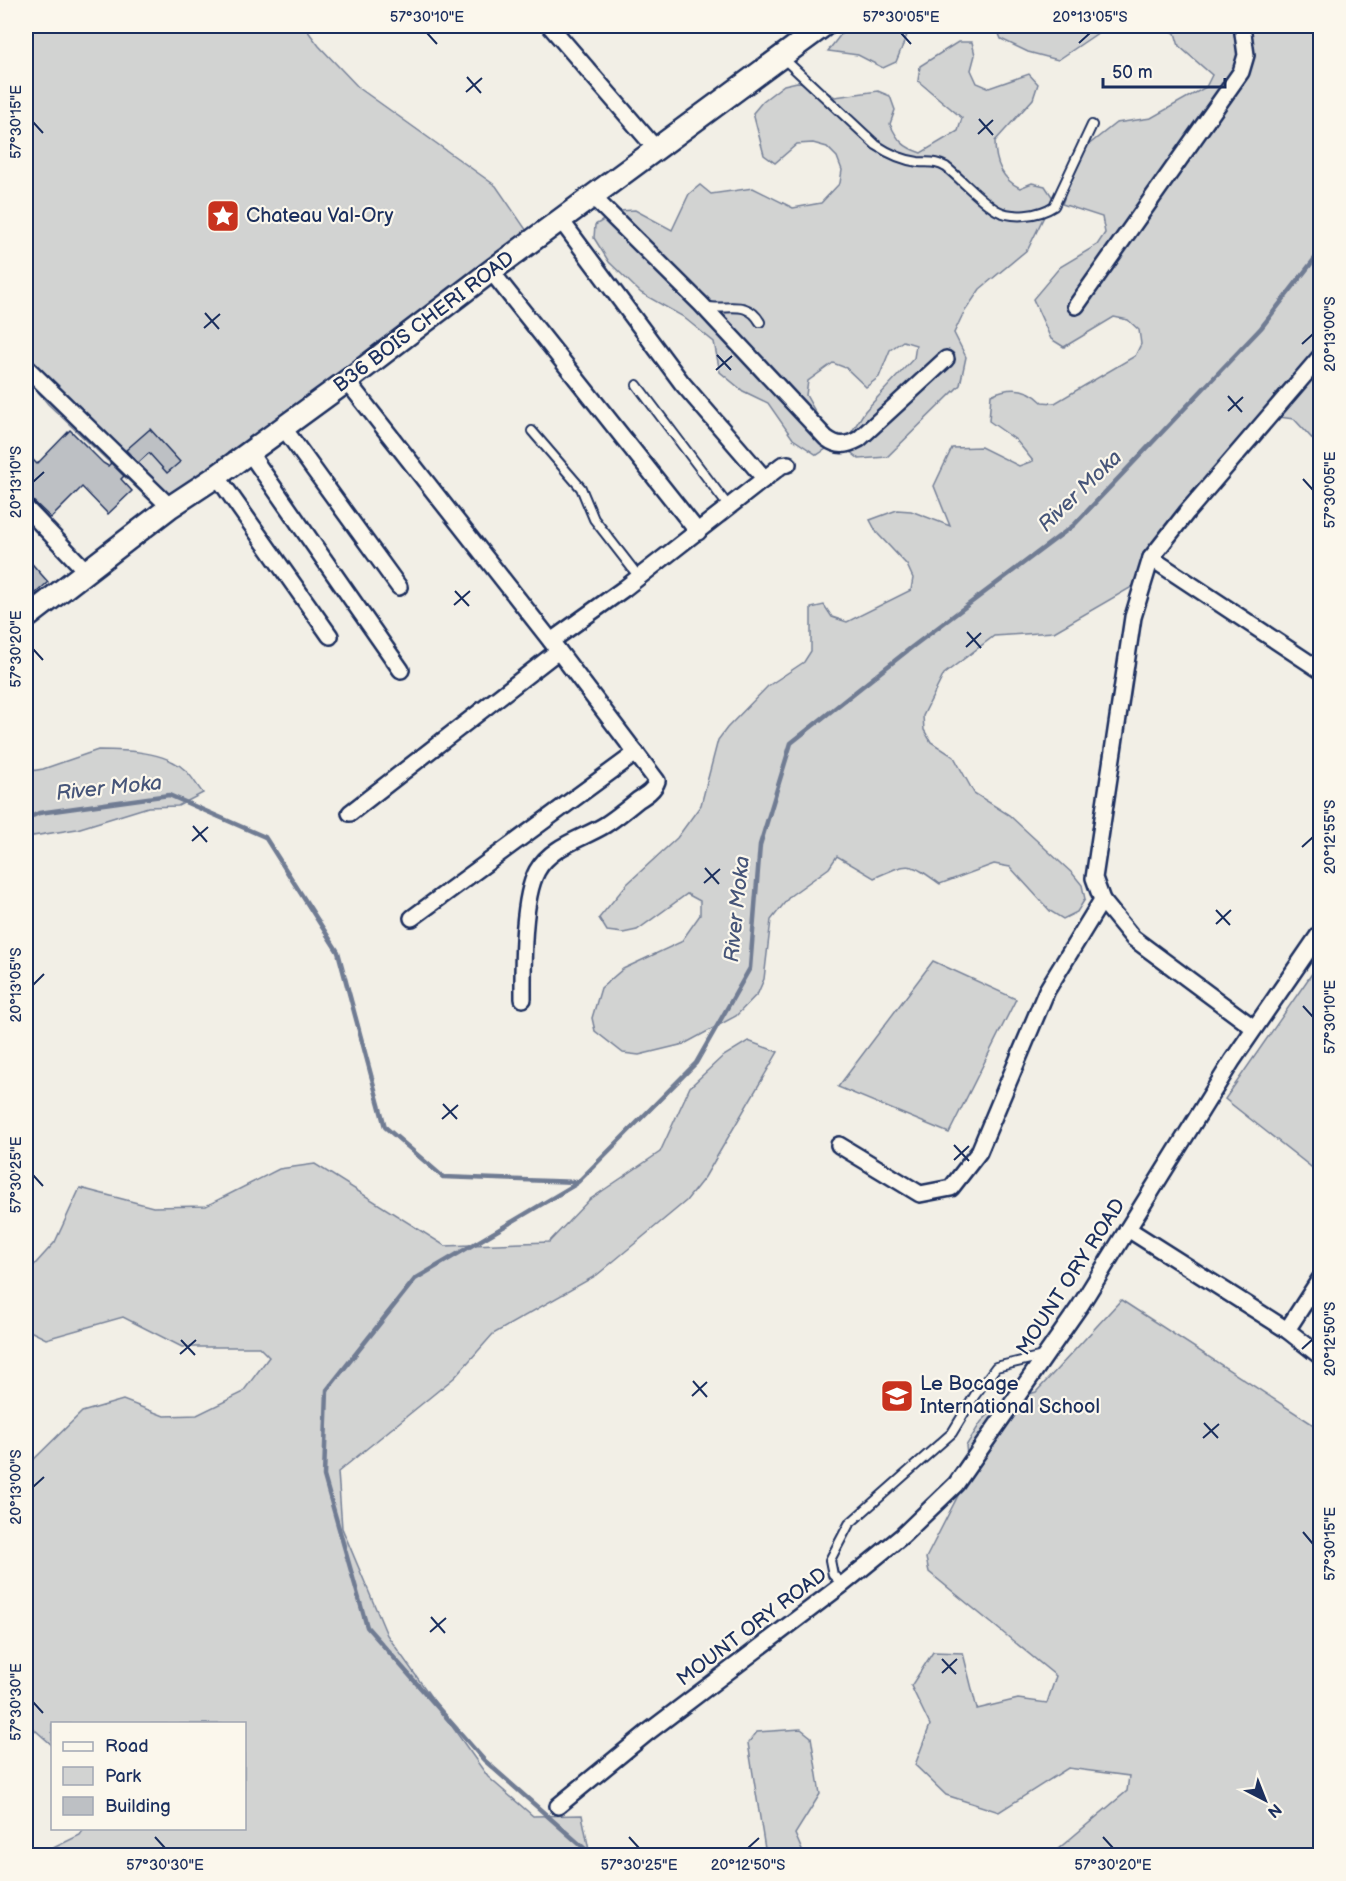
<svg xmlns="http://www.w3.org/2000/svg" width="1346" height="1881" font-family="'Balsamiq Sans',sans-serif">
	<rect width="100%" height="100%" fill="#f2efe6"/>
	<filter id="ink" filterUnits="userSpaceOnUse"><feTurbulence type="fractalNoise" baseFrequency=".0167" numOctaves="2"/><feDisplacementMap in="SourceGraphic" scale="12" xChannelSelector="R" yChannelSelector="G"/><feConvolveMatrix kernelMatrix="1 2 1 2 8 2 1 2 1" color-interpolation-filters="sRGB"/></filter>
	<g filter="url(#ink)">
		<g fill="#d2d3d2" stroke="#768198" stroke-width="1.5">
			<path d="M 26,26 L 304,26 L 319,46 L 359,88 L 496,186 L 529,234 L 163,513 L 48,404 L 26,377 Z"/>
			<path d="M 844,26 L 920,26 L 907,35 L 896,62 L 883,68 L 858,55 L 828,51 L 845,29 Z"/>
			<path d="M 996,26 L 1108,26 L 1058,60 L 1028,52 L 1001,39 Z"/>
			<path d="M 1162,26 L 1320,26 L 1320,447 L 1294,419 L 1279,417 L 1224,470 L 1137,584 L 1054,632 L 994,636 L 944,674 L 923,716 L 924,730 L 931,742 L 954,757 L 974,793 L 1009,815 L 1073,874 L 1082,885 L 1085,899 L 1077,912 L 1063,919 L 1050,911 L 1010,867 L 994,864 L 940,884 C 908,861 910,862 874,878 L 837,856 L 829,868 L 790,896 L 771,920 L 764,979 L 758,993 L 736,1016 L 684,1044 L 639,1055 L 623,1053 L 595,1031 L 592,1018 L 601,988 L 623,969 L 681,942 L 700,915 L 700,901 L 687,894 L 637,930 L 623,933 L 607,931 L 599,918 L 627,884 L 677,838 L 701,805 L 718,740 L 727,728 L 768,686 L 804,662 L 811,651 L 811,608 L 824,605 L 832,617 L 847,622 L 911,590 L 913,578 L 907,565 L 877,533 L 870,520 L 897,510 L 911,511 L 950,526 L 934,486 L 952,448 L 981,447 L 1019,466 L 1033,461 L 1016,440 L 989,421 L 991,395 C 1010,386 1027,387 1042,402 L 1055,403 L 1135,356 L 1141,344 L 1139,330 L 1128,320 L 1114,317 L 1064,347 L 1051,339 L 1033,299 L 1060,267 L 1097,245 L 1105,233 L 1102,217 L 1062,204 L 1082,150 L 1116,123 L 1151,118 L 1206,87 L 1212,75 L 1179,46 L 1175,33 Z"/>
			<path d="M 958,42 L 972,42 L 975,55 L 971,70 L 977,83 L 989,88 L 1029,74 L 1038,84 L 1033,99 L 995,141 C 995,161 1001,179 1020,188 L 1032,183 L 1045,186 L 1053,198 L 1028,249 L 980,289 L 963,314 L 954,333 L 966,357 L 960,385 L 887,457 L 859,459 L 848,450 L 849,436 L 865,411 L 914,358 L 916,345 L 903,341 L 890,350 L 879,377 L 866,387 L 846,368 L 833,363 L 808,381 L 806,395 L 827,433 L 829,447 L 817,455 L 793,439 L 768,403 L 743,391 L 720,372 L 714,342 L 682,316 L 641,293 L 609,262 L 594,238 L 595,225 L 619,211 L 635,210 L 672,230 L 689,194 L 700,185 L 711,194 L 753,188 L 793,208 L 821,203 L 840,183 L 842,170 L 837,157 L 827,147 L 813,143 L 797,144 L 775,163 L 764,155 L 753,113 L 763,101 L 784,85 L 797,82 L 811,83 L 835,97 L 878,91 L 890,96 L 895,110 L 890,124 C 898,141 903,147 921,153 L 958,131 L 962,118 L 918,81 L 920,66 Z"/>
			<path d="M 98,750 C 125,750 165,751 185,770 C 192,776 197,786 203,793 L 178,806 L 148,807 L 77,829 L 26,837 L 26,772 L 43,769 Z"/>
			<path d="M 933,961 L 1016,999 L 949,1133 L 838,1087 Z"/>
			<path d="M 1320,962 L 1320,1174 L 1225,1099 Z"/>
			<path d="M 748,1041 L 778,1052 L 705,1177 L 686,1201 L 597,1275 L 493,1334 L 455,1377 L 338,1472 L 342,1528 L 387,1635 L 488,1777 L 533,1816 L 582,1815 L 590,1855 L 39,1855 L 80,1835 L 84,1829 L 244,1828 L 244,1724 L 52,1724 L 52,1745 L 26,1722 L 26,1467 L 82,1412 L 123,1400 L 164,1416 L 197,1415 L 242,1393 L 269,1357 L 259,1347 L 182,1347 L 123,1317 L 46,1339 L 26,1329 L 26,1274 L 55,1242 L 80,1188 L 153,1207 L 206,1206 L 279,1169 L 315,1164 L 445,1246 L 549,1242 L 589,1200 L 660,1152 L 690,1087 L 722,1057 Z"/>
			<path d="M 1121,1300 L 1320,1429 L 1320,1855 L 1051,1855 L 1127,1791 L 1129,1776 L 1068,1768 L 999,1812 L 946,1795 L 915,1765 L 930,1725 L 911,1686 L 933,1652 L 963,1653 L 977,1709 L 1018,1699 L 1047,1703 L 1056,1676 L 929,1572 L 926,1558 L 969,1474 L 966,1446 L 981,1422 L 1001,1402 L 1036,1392 Z"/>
			<path d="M 801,1729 L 811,1737 L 820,1794 L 795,1834 L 804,1855 L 766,1855 L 748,1743 L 757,1732 Z"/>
		</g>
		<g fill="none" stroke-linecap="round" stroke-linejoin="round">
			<g stroke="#707b93" stroke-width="4.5">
				<path d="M 26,819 L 39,813 L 169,795 L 265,837 L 338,952 L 385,1127 L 443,1177 L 578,1182 L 696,1063 L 750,968 L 760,845 L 791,743 L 912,647 L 1074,525 L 1261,328 L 1320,252"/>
				<path d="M 576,1184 L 415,1279 L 327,1390 L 324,1476 L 367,1627 L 484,1760 L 593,1856"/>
			</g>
		</g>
		<g fill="#bdc0c4" stroke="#1b2f5e" stroke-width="1.5">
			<path d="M 150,429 L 180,462 L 167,473 L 149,453 L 138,463 L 126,450 Z"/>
			<path d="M 70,430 L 103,463 L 108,466 L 111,463 L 124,476 L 121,479 L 132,491 L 108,514 L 82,487 L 51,518 L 26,494 L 26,453 L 37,464 Z"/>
			<path d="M 26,557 L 48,582 L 26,602 Z"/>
		</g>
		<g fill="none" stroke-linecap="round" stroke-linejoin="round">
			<g stroke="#1b2f5e" stroke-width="12">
				<g id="service">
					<path d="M 783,58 L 876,145 C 888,153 903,160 918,162 C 929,163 936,161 946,167 C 962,180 979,199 996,210 C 1012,219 1039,216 1054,206 L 1092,125"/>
					<path d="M 705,306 C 726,312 746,298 760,322"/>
					<path d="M 637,385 L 729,507"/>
					<path d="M 532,431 L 581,488 L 594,519 L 639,577"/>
					<path d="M 843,1584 L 833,1575 L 830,1560 L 849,1524 L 952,1433 L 975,1395 L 996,1367 L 1043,1356"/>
				</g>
			</g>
			<g stroke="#1b2f5e" stroke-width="20">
				<g id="minor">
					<path d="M 550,26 L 657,150"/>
					<path d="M 592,196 L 701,304 L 826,438 C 838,447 846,446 859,439 L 946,359"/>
					<path d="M 560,219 L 682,383 L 765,479"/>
					<path d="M 491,271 L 698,532"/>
					<path d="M 1076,306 L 1241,72 L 1246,55 L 1242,26"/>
					<path d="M 26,367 L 170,507"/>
					<path d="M 347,381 L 551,641 L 657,781 C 654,790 646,795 638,800 C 627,809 616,818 605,825 C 582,839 551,846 537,871 C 522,899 523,966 523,999"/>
					<path d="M 283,427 L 399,587"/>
					<path d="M 249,452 L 401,670"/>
					<path d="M 217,476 L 330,636"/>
					<path d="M 26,508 L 86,571"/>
					<path d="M 1151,558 L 1320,670"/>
					<path d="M 551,641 L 625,588 L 782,465 L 788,464"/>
					<path d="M 350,813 L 558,651"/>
					<path d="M 412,918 L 636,753"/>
					<path d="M 1254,1028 L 1133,938 L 1102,900 L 1094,878 L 1133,617 L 1151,558 L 1187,512 L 1320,357"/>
					<path d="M 839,1145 L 920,1194 L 951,1188 L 979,1152 L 1047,990 L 1102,900"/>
					<path d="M 1128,1229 L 1287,1330 L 1320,1356"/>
					<path d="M 1287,1330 L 1320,1279"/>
					<path d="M 558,1806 L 647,1733 L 843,1584 L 902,1536 L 956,1484 L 1080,1306 L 1232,1061 L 1320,933"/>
				</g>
			</g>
			<g stroke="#1b2f5e" stroke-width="26">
				<path id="secondary" d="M 26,618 L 170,507 L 217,476 L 347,381 L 491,271 L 823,26"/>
			</g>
			<use href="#service" stroke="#fbf7ec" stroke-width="8"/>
			<use href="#minor" stroke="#fbf7ec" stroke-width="15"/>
			<use href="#secondary" stroke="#fbf7ec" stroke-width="21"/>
		</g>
	</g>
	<path fill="none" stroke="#1b2f5e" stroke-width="2" d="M 427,33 L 437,44M 901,33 L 911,44M 1079,43 L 1090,33M 467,77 L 481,93M 466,92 L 482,78M 979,119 L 993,135M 33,122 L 43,133M 978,134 L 993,120M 205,313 L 219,329M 204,328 L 220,314M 1302,344 L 1313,334M 717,355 L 731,370M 716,370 L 732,356M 1228,396 L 1242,412M 1228,411 L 1243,397M 1303,479 L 1313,490M 33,482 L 44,472M 455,591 L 469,606M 454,605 L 470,591M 967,632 L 981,648M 966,647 L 981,633M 33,649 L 43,660M 193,826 L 207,842M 192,841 L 208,827M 1302,847 L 1313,837M 705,868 L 719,884M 704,883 L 720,869M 1216,910 L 1230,925M 1216,924 L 1231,910M 33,985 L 44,974M 1303,1006 L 1313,1017M 443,1104 L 457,1119M 442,1119 L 458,1105M 954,1145 L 969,1161M 954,1160 L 969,1146M 33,1175 L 43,1186M 181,1340 L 195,1355M 1302,1349 L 1313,1339M 180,1354 L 196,1340M 693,1381 L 707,1397M 692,1396 L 707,1382M 1204,1423 L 1218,1438M 1203,1438 L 1219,1424M 33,1487 L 44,1477M 1303,1532 L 1313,1544M 431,1617 L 445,1633M 430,1632 L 446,1618M 942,1659 L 956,1674M 942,1673 L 957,1659M 33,1702 L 43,1713M 155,1837 L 165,1848M 629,1837 L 639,1848M 1103,1837 L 1113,1848M 748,1848 L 759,1838"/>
	<defs>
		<g id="sight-square" transform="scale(1.725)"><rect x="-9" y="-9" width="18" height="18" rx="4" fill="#c8321e" stroke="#fbf7ec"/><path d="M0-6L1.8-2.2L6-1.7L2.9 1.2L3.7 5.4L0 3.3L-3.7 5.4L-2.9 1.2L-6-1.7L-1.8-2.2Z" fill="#fff"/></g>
		<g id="school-square" transform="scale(1.725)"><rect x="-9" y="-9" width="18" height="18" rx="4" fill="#c8321e" stroke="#fbf7ec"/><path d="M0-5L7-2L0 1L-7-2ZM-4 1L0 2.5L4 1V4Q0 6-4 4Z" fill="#fff"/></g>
	</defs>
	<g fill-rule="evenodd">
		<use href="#sight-square" x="223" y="216"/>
		<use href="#school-square" x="897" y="1396"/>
	</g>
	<g text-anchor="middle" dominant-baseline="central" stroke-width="4.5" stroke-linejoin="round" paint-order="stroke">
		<g font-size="20" fill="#1b2f5e" stroke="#fbf7ec" text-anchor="start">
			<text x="246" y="216">Chateau Val-Ory</text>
			<text x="920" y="1384">Le Bocage<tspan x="920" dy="23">International School</tspan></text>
		</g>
		<g font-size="20" fill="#1b2f5e" stroke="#fbf7ec">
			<text transform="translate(424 322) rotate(-37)">B36 BOIS CHERI ROAD</text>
			<text transform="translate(1071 1277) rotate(-57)">MOUNT ORY ROAD</text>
			<text transform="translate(752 1627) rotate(-37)">MOUNT ORY ROAD</text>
		</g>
		<g font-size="21" font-style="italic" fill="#465579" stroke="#fbf7ec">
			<text transform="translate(1080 491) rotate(-44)">River Moka</text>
			<text transform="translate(109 788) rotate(-6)">River Moka</text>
			<text transform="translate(737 909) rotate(-84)">River Moka</text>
		</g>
	</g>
	<rect width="1346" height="1881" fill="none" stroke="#fbf7ec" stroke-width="66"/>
	<rect x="51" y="1722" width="195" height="108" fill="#fbf7ec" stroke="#a1a7b3" stroke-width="1.5"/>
	<rect x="63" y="1742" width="30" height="9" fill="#fbf7ec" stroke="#a1a7b3" stroke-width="1.5"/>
	<text x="105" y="1752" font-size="18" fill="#1b2f5e">Road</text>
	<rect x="63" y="1767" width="30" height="18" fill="#d2d3d2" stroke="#a1a7b3" stroke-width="1.5"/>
	<text x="105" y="1782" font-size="18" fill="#1b2f5e">Park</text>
	<rect x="63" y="1797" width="30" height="18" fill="#bdc0c4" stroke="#a1a7b3" stroke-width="1.5"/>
	<text x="105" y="1812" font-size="18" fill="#1b2f5e">Building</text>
	<g transform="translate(1265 1800) rotate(138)" stroke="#fbf7ec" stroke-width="4.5" paint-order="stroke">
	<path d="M0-4.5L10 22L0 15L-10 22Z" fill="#1b2f5e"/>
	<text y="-9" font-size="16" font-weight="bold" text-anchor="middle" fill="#1b2f5e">N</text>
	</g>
	<path d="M1103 78v9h122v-9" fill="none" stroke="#1b2f5e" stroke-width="3"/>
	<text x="1112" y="78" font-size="18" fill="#1b2f5e" stroke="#fbf7ec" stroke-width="4.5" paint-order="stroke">50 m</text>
	<rect x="33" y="33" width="1280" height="1815" fill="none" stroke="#1b2f5e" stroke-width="2"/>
	<g font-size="15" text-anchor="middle" fill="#1b2f5e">
		<text x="427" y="22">57°30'10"E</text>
		<text x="901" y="22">57°30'05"E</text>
		<text x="1090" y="22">20°13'05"S</text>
		<text transform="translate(16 122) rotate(-90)" y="5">57°30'15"E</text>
		<text transform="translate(1330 334) rotate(-90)" y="5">20°13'00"S</text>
		<text transform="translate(16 482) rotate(-90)" y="5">20°13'10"S</text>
		<text transform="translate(1330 490) rotate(-90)" y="5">57°30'05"E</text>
		<text transform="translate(16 649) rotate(-90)" y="5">57°30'20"E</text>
		<text transform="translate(1330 837) rotate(-90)" y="5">20°12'55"S</text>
		<text transform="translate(16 985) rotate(-90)" y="5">20°13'05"S</text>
		<text transform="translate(1330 1017) rotate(-90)" y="5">57°30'10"E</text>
		<text transform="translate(16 1175) rotate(-90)" y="5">57°30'25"E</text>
		<text transform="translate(1330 1339) rotate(-90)" y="5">20°12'50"S</text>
		<text transform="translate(16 1487) rotate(-90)" y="5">20°13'00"S</text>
		<text transform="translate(1330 1544) rotate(-90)" y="5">57°30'15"E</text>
		<text transform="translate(16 1702) rotate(-90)" y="5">57°30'30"E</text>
		<text x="165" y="1870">57°30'30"E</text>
		<text x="639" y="1870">57°30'25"E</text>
		<text x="748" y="1870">20°12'50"S</text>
		<text x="1113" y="1870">57°30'20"E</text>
	</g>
</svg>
